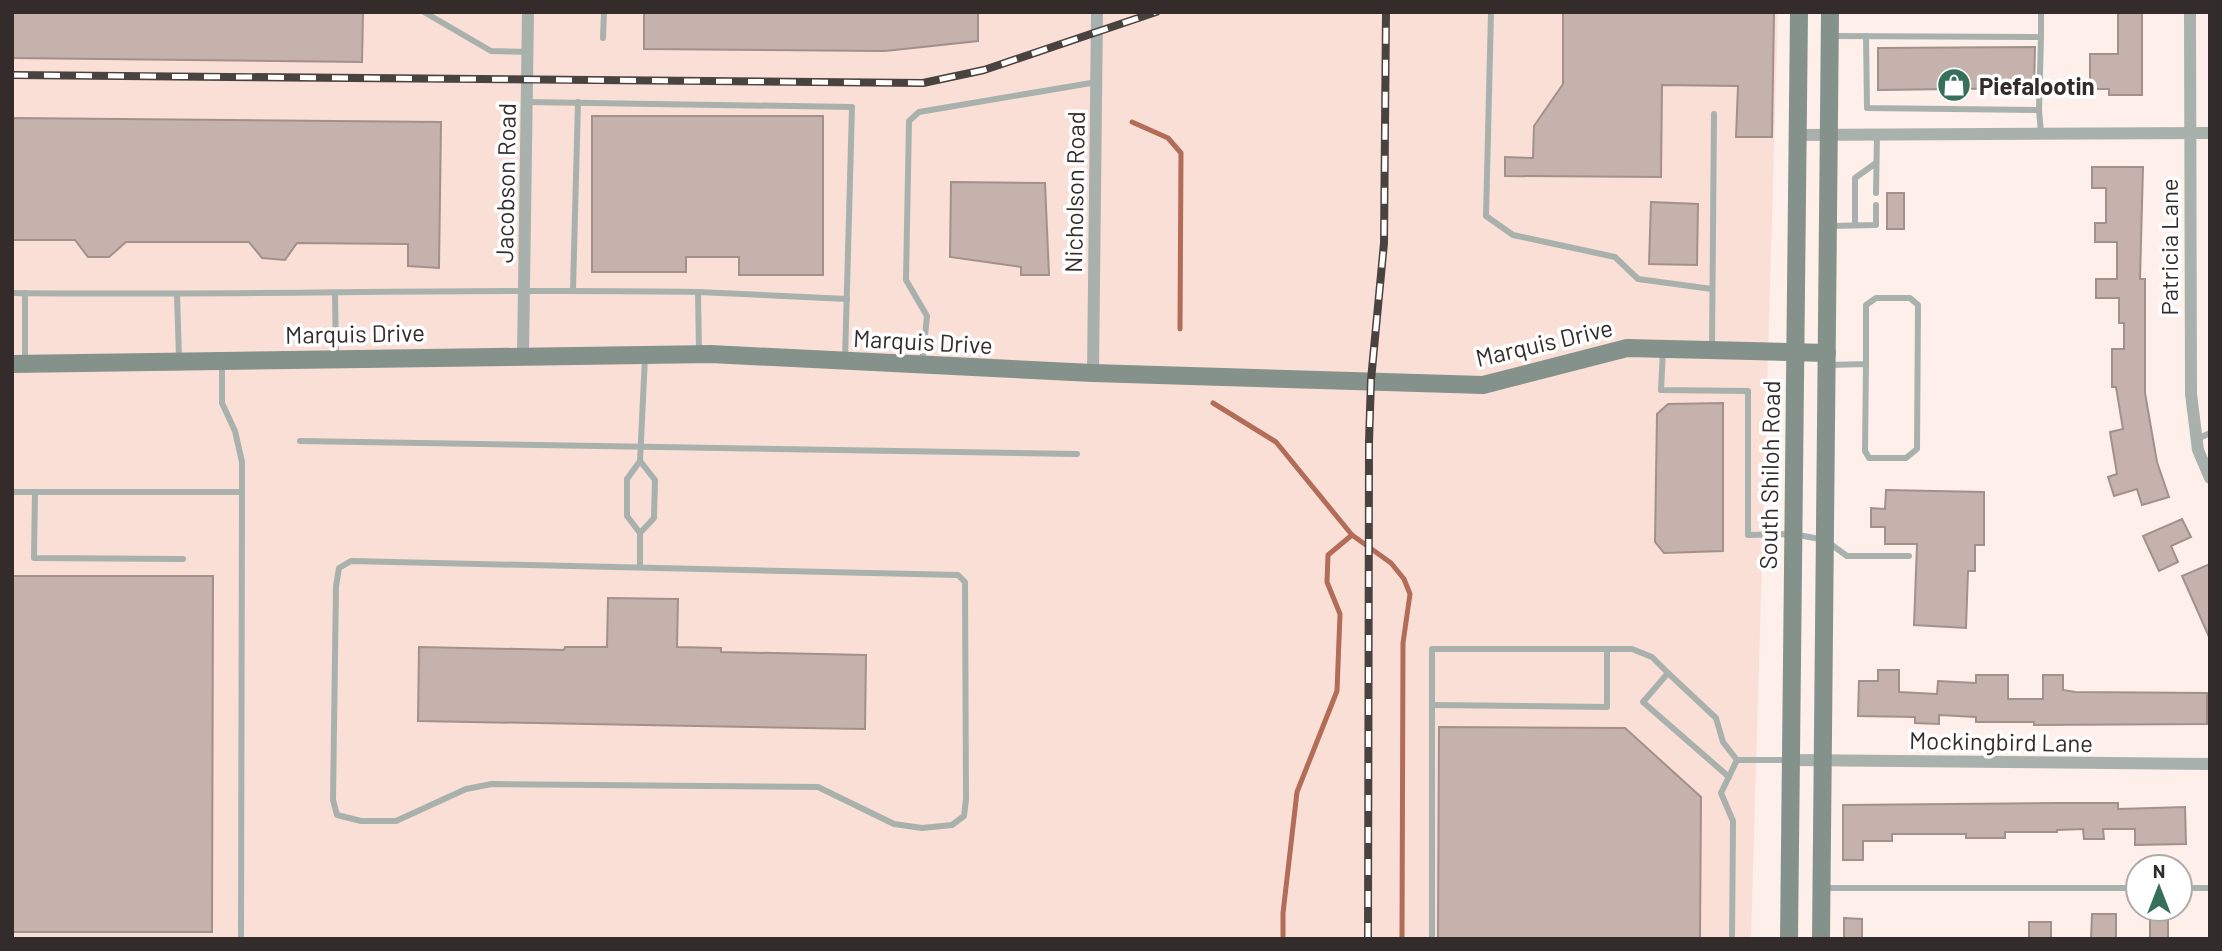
<svg xmlns="http://www.w3.org/2000/svg" width="2222" height="951" font-family="Barlow,sans-serif">
	<rect width="100%" height="100%" fill="#feefea"/>
	<path fill="#fadfd7" d="M 12,12 L 1778,12 L 1751,939 L 12,939 Z"/>
	<g fill="none" stroke-linecap="round" stroke-linejoin="round">
		<g stroke="#b26c58" stroke-width="5">
			<path d="M 1132,122 L 1168,138 L 1181,153 L 1180,329"/>
			<path d="M 1213,403 L 1276,442 L 1352,535 L 1391,563 L 1404,579 L 1410,594 L 1403,643 L 1402,939"/>
			<path d="M 1283,939 L 1283,913 L 1297,792 L 1337,691 L 1340,614 L 1327,582 L 1328,555 L 1352,535"/>
		</g>
	</g>
	<g fill="#c5b2ad" stroke="#a2908b" stroke-width="2">
		<path d="M 12,12 L 363,12 L 362,62 L 12,58 Z"/>
		<path d="M 644,12 L 978,12 L 978,41 L 885,51 L 644,49 Z"/>
		<path d="M 1563,12 L 1774,12 L 1772,137 L 1736,137 L 1738,86 L 1662,85 L 1661,177 L 1505,176 L 1505,157 L 1533,158 L 1534,126 L 1563,84 Z"/>
		<path d="M 2118,12 L 2142,12 L 2142,95 L 2109,95 L 2109,89 L 2090,89 L 2090,54 L 2118,54 Z"/>
		<path d="M 2035,47 L 2034,88 L 1878,90 L 1878,48 Z"/>
		<path d="M 592,116 L 823,116 L 823,275 L 739,275 L 739,257 L 686,257 L 686,272 L 592,272 Z"/>
		<path d="M 12,118 L 441,122 L 439,268 L 408,266 L 408,244 L 297,243 L 285,260 L 262,258 L 249,242 L 126,242 L 109,257 L 88,257 L 75,240 L 12,240 Z"/>
		<path d="M 2092,167 L 2143,167 L 2140,279 L 2145,279 L 2145,393 L 2157,462 L 2169,497 L 2142,505 L 2137,489 L 2114,496 L 2108,477 L 2117,474 L 2110,432 L 2123,429 L 2116,387 L 2112,387 L 2112,349 L 2124,349 L 2124,323 L 2119,323 L 2119,298 L 2096,298 L 2096,279 L 2117,279 L 2117,242 L 2095,242 L 2095,223 L 2106,223 L 2106,188 L 2092,188 Z"/>
		<path d="M 951,182 L 1045,183 L 1049,275 L 1021,275 L 1021,267 L 950,257 Z"/>
		<rect x="1887" y="193" width="17" height="36"/>
		<path d="M 1651,202 L 1698,204 L 1697,265 L 1649,264 Z"/>
		<path d="M 1723,403 L 1723,551 L 1664,553 L 1655,542 L 1657,414 L 1668,404 Z"/>
		<path d="M 1886,490 L 1984,492 L 1984,545 L 1975,545 L 1975,571 L 1968,571 L 1966,628 L 1914,625 L 1917,544 L 1885,544 L 1885,527 L 1871,527 L 1871,508 L 1885,509 Z"/>
		<path d="M 2182,519 L 2191,537 L 2171,546 L 2178,562 L 2159,571 L 2143,536 Z"/>
		<path d="M 2210,564 L 2210,639 L 2182,576 Z"/>
		<path d="M 12,576 L 213,576 L 212,932 L 12,932 Z"/>
		<path d="M 608,598 L 678,599 L 677,647 L 721,648 L 721,652 L 866,655 L 865,729 L 418,721 L 419,647 L 564,650 L 565,647 L 607,647 Z"/>
		<path d="M 1878,670 L 1899,670 L 1899,692 L 1937,694 L 1938,681 L 1976,683 L 1976,675 L 2008,675 L 2008,699 L 2043,699 L 2043,675 L 2063,675 L 2063,690 L 2075,692 L 2207,693 L 2207,724 L 2034,725 L 2034,722 L 1976,722 L 1976,717 L 1939,715 L 1939,724 L 1915,723 L 1915,717 L 1858,716 L 1859,681 L 1878,681 Z"/>
		<path d="M 1439,727 L 1625,728 L 1701,797 L 1700,939 L 1438,939 Z"/>
		<path d="M 2057,803 L 2118,803 L 2118,809 L 2185,807 L 2186,844 L 2135,845 L 2135,829 L 2103,829 L 2104,839 L 2084,839 L 2083,829 L 2057,830 L 2057,832 L 2005,832 L 2005,838 L 1966,838 L 1966,834 L 1892,834 L 1892,841 L 1863,841 L 1863,860 L 1843,860 L 1843,805 Z"/>
		<path d="M 2092,914 L 2116,914 L 2116,939 L 2091,939 Z"/>
		<path d="M 1844,918 L 1862,919 L 1862,939 L 1844,939 Z"/>
		<rect x="2150" y="919" width="18" height="20"/>
		<rect x="2029" y="922" width="22" height="17"/>
	</g>
	<g fill="none" stroke-linecap="round" stroke-linejoin="round">
		<g stroke="#a9b1ad" stroke-width="6">
			<path d="M 424,12 L 491,51 L 528,52"/>
			<path d="M 1491,12 L 1486,216 L 1513,235 L 1615,257 L 1638,279 L 1712,289"/>
			<path d="M 1830,36 L 2041,37 L 2041,12"/>
			<path d="M 1866,36 L 1867,108 L 2039,110 L 2041,37"/>
			<path d="M 603,38 L 604,12"/>
			<path d="M 527,102 L 852,107 L 845,360"/>
			<path d="M 2039,110 L 2041,133"/>
			<path d="M 1876,193 L 1877,135"/>
			<path d="M 1855,225 L 1855,178 L 1876,163"/>
			<path d="M 1830,226 L 1876,225 L 1876,205"/>
			<path d="M 573,290 L 578,102"/>
			<path d="M 698,292 L 847,299"/>
			<path d="M 12,293 C 241,296 469,288 698,292 L 699,352"/>
			<path d="M 25,293 L 25,361"/>
			<path d="M 177,294 L 179,359"/>
			<path d="M 335,294 L 336,358"/>
			<path d="M 1712,347 L 1714,114"/>
			<path d="M 1663,350 L 1661,390 L 1748,391 L 1748,535 L 1793,534 L 1825,540 L 1847,556 L 1909,556"/>
			<path d="M 222,361 L 222,403 L 235,431 L 242,462 L 242,492"/>
			<path d="M 922,364 L 927,316 L 906,280 L 909,121 L 919,112 L 1097,82"/>
			<path d="M 1828,365 L 1866,364 L 1865,451 L 1869,458 L 1906,458 L 1917,449 L 1918,305 L 1910,298 L 1876,298 L 1866,305 L 1866,364"/>
			<path d="M 2197,439 L 2210,433"/>
			<path d="M 300,441 L 1077,454"/>
			<path d="M 12,492 L 242,492 L 241,939"/>
			<path d="M 35,492 L 34,558 L 183,559"/>
			<path d="M 640,533 L 654,518 L 655,480 L 640,461 L 645,357"/>
			<path d="M 351,561 L 958,575 L 965,582 L 966,799 L 964,816 L 952,825 L 922,828 L 894,824 L 818,787 L 492,784 L 466,789 L 396,821 L 361,821 L 337,815 L 333,800 L 336,586 L 339,568 Z"/>
			<path d="M 640,567 L 640,533 L 627,516 L 627,479 L 640,461"/>
			<path d="M 1432,705 L 1607,707 L 1607,649"/>
			<path d="M 1729,777 L 1643,702 L 1668,673 L 1716,718 L 1723,742 L 1737,760"/>
			<path d="M 1823,888 L 2138,888"/>
			<path d="M 2180,888 L 2210,888"/>
			<path d="M 1432,939 L 1432,649 L 1632,649 L 1652,657 L 1668,673"/>
			<path d="M 1732,939 L 1733,821 L 1721,793 L 1737,760 L 1789,760"/>
		</g>
		<g stroke="#a9b1ad" stroke-width="12">
			<path d="M 2190,12 L 2191,394 L 2198,450 L 2210,478"/>
			<path d="M 1797,135 L 2210,133"/>
			<path d="M 523,355 L 528,12"/>
			<path d="M 1093,373 L 1097,12"/>
			<path d="M 1791,760 L 2210,764"/>
		</g>
		<g stroke="#85918b" stroke-width="18">
			<path d="M 12,364 L 711,354 L 1093,373 L 1483,385 L 1627,348 L 1827,353"/>
			<path d="M 1789,939 L 1799,12"/>
			<path d="M 1821,939 L 1830,12"/>
		</g>
		<g stroke="#49423f" stroke-width="8">
			<g id="rail">
				<path d="M 12,75 L 923,83 L 984,70 L 1156,12"/>
				<path d="M 1368,939 L 1369,442 L 1371,380 L 1384,243 L 1386,12"/>
			</g>
		</g>
		<use href="#rail" stroke="#fff" stroke-width="5" stroke-dasharray="16" stroke-linecap="butt"/>
	</g>
	<defs>
		<g id="shop-disc" transform="scale(1.75)"><circle r="9.5" fill="#36705a" stroke="#fff"/><path d="M-5-2.5h2.3a2.7 3.5 0 0 1 5.4 0H5L5.5 6h-11ZM-1.5-2.5h3a1.5 2.3 0 0 0-3 0Z" fill="#fff"/></g>
	</defs>
	<g fill-rule="evenodd">
		<use href="#shop-disc" x="1954" y="85"/>
	</g>
	<g text-anchor="middle" dominant-baseline="central" stroke-width="7" stroke-linejoin="round" paint-order="stroke">
		<g font-size="24" font-weight="bold" fill="#332c2a" stroke="#fff" text-anchor="start">
			<text x="1979" y="85">Piefalootin</text>
		</g>
		<g font-size="24" fill="#332c2a" stroke="#fff">
			<text transform="translate(505 183) rotate(-89)">Jacobson Road</text>
			<text transform="translate(1074 192) rotate(-89)">Nicholson Road</text>
			<text transform="translate(2168 247) rotate(-90)">Patricia Lane</text>
			<text transform="translate(355 333) rotate(-1)">Marquis Drive</text>
			<text transform="translate(923 341) rotate(3)">Marquis Drive</text>
			<text transform="translate(1544 342) rotate(-13)">Marquis Drive</text>
			<text transform="translate(1769 475) rotate(-89)">South Shiloh Road</text>
			<text transform="translate(2001 741) rotate(1)">Mockingbird Lane</text>
		</g>
	</g>
	<rect width="2222" height="951" fill="none" stroke="#332c2a" stroke-width="28"/>
	<g transform="translate(2159 888)"><circle r="33" fill="#ffffff" stroke="#adabaa" stroke-width="2"/>
	<path d="M0-5L12 26L0 18L-12 26Z" fill="#36705a"/>
	<text y="-10" font-size="19" font-weight="bold" text-anchor="middle" fill="#332c2a">N</text>
	</g>
</svg>
